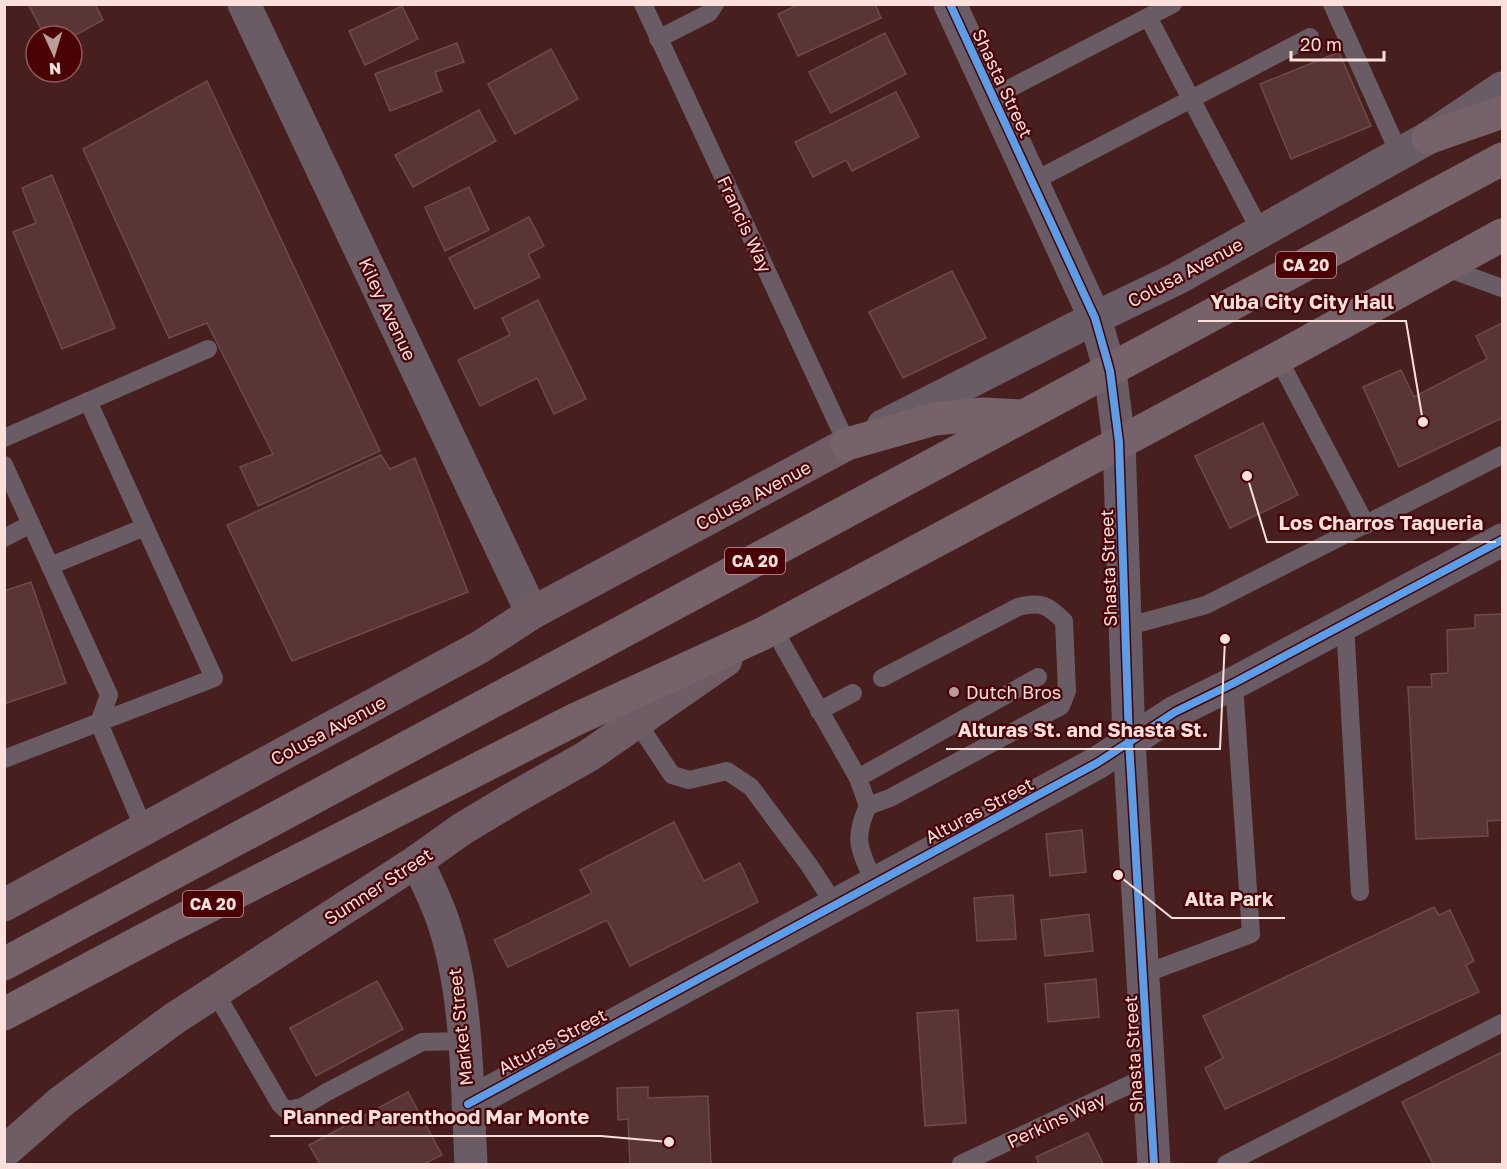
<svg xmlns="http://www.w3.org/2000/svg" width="1507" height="1169" font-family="'Golos Text',sans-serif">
	<rect width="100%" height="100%" fill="#461f1e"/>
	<g fill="#5a3535" stroke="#6b4c4a" stroke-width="1.5">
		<path d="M 28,4 L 95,4 L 103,20 L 72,37 L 45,36 Z"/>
		<path d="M 800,4 L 875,4 L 881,18 L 798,56 L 778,14 Z"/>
		<path d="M 402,6 L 418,39 L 365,65 L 349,31 Z"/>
		<path d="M 885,33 L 906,74 L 831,113 L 809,72 Z"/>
		<path d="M 457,43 L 464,62 L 435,72 L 442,91 L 390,111 L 375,74 Z"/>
		<path d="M 551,49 L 578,99 L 515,134 L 488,84 Z"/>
		<path d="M 1339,52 L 1371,126 L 1291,159 L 1260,84 Z"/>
		<path d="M 207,81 L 380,451 L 258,506 L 240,467 L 273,454 L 207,323 L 169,338 L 83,149 Z"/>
		<path d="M 896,92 L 919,137 L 852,171 L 846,160 L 813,177 L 795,142 Z"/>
		<path d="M 479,110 L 496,141 L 413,187 L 395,155 Z"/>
		<path d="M 52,175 L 115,328 L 62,349 L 13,232 L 36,223 L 22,188 Z"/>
		<path d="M 469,187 L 489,230 L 445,251 L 425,207 Z"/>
		<path d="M 529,217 L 544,246 L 528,254 L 540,277 L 475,309 L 449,258 Z"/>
		<path d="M 952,271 L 986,338 L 903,378 L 869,312 Z"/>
		<path d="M 538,300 L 586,399 L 554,414 L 537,378 L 480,406 L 458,360 L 510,335 L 502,318 Z"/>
		<path d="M 1502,323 L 1502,418 L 1399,467 L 1363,387 L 1401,370 L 1414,397 L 1487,359 L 1476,336 Z"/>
		<path d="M 1263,423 L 1298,495 L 1230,528 L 1195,456 Z"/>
		<path d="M 381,455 L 390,469 L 415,458 L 468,592 L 292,661 L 227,525 Z"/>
		<path d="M 31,582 L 66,683 L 4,704 L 4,591 Z"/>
		<path d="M 1502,614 L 1502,820 L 1487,821 L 1488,836 L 1416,839 L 1408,687 L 1432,687 L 1431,674 L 1448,673 L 1447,630 L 1475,628 L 1475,615 Z"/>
		<path d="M 674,822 L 704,881 L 740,863 L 758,902 L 630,966 L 607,920 L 508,967 L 494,940 L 592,893 L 580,870 Z"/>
		<path d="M 1082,830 L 1086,872 L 1050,876 L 1046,834 Z"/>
		<path d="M 1013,895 L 1016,939 L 977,941 L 974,898 Z"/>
		<path d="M 1434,907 L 1439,915 L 1450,910 L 1474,961 L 1466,965 L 1479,992 L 1225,1109 L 1205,1068 L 1223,1058 L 1203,1016 Z"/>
		<path d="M 1089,914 L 1093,951 L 1045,956 L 1041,920 Z"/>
		<path d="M 1096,979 L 1099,1017 L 1048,1022 L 1045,984 Z"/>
		<path d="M 377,981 L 403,1029 L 316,1076 L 290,1028 Z"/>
		<path d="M 958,1010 L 966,1123 L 925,1126 L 917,1013 Z"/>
		<path d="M 1502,1052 L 1502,1164 L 1433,1164 L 1402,1102 Z"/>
		<path d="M 648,1087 L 648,1098 L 708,1096 L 711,1164 L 630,1164 L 628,1119 L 618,1120 L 617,1088 Z"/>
		<path d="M 408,1092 L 442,1155 L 424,1164 L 320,1164 L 309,1145 Z"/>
		<path d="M 1088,1133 L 1103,1164 L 1039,1164 L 1036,1157 Z"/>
	</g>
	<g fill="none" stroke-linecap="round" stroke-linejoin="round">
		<g stroke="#6a5c64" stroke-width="18">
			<path d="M 643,4 L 847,444"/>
			<path d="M 1332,4 L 1399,153"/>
			<path d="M 1148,17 L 1261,232"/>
			<path d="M 658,39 L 709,13 L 715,4"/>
			<path d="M 993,97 L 1173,4"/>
			<path d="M 1032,182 L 1310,37"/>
			<path d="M 1444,267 L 1502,288"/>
			<path d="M 1278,358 L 1366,525"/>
			<path d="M 88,401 L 145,527"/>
			<path d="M 4,438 L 208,349"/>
			<path d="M 4,465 L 109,695 L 99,723 L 144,829"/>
			<path d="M 4,538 L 31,524"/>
			<path d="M 1345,623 L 1360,892"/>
			<path d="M 1125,627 L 1206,605 L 1502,455"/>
			<path d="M 773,628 L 858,778 L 868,806 C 852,840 860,851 875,883"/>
			<path d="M 819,711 L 853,693"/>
			<path d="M 637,722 L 672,775 L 689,780 L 727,771 L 751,787 L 809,865 L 835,905"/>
			<path d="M 4,759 L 214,678 L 145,527 L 50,566"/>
			<path d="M 858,778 L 1038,677"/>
			<path d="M 868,806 L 890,798 L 1061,706 L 1067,691 L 1064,621 C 1047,605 1042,601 1018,607 L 882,678"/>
			<path d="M 1144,974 L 1251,934 L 1234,683"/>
			<path d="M 215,992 L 280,1104 L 286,1110 L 302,1107 L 327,1092 L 422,1042 L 464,1041"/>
			<path d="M 961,1164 L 1150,1075"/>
			<path d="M 1226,1164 L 1502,1023"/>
		</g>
		<g stroke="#6a5c64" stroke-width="33">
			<path d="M 244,4 L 532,613"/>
			<path d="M 950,4 L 1095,318 L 1110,371 L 1119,442 L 1129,741 L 1154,1164"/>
			<path d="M 883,426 L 1095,318 L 1176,279 L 1428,138 L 1502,88"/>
			<path d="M 417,861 C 426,881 437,902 444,924 C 468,996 467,1088 471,1164"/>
			<path d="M 468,1104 L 1097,763 L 1175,712 L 1234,683 L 1502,540"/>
		</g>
		<g stroke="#6f5c64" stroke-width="33">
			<path d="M 4,905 L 480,647 L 532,613 L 847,444"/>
			<path d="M 4,1152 L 62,1101 L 175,1018 L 417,861 L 462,829 L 512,799 L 588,756 L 726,660"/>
		</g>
		<g stroke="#766269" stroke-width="33">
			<path d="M 1428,138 L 1502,112"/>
			<path d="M 847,444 L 935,419 L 983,414 L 1021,416"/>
			<path d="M 4,964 L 1502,159"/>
			<path d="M 4,1014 L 170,926 L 574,720 L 762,634 L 1278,358 L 1502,235"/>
		</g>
		<g stroke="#4a0205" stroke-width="11">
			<g id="cycleway">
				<path d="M 950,4 L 1095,318 L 1110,371 L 1119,442 L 1129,741 L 1154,1164"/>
				<path d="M 468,1104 L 1097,763 L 1175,712 L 1234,683 L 1502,540"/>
			</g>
		</g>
		<use href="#cycleway" stroke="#5a9eea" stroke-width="8"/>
	</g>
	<circle fill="#bc9c9a" stroke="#4a0205" stroke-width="2" cx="954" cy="692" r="6"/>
	<g text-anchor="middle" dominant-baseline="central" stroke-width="4.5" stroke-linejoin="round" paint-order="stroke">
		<g fill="#4a0205" stroke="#c69d9c" stroke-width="1.5">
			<rect x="1276" y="252" width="60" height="26" rx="4.5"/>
			<rect x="725" y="548" width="60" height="26" rx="4.5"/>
			<rect x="183" y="891" width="60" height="26" rx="4.5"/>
		</g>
		<g font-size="16" font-weight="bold" fill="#fbe0dc">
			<text x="1306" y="265">CA 20</text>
			<text x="755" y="561">CA 20</text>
			<text x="213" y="904">CA 20</text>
		</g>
		<g font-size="18" fill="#fbe0dc" stroke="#4a0205">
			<text transform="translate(1003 83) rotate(65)">Shasta Street</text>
			<text transform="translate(745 224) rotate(65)">Francis Way</text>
			<text transform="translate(1185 272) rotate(-28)">Colusa Avenue</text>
			<text transform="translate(388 309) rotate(65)">Kiley Avenue</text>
			<text transform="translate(753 495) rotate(-28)">Colusa Avenue</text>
			<text transform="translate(1108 568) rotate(-92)">Shasta Street</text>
			<text transform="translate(328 730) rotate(-28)">Colusa Avenue</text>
			<text transform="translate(979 810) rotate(-28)">Alturas Street</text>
			<text transform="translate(378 886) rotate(-33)">Sumner Street</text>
			<text transform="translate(460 1027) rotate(-96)">Market Street</text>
			<text transform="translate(552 1041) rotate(-28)">Alturas Street</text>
			<text transform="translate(1133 1054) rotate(-93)">Shasta Street</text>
			<text transform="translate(1056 1120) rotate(-25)">Perkins Way</text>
		</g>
		<g font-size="18" fill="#fbe0dc" stroke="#4a0205" text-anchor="start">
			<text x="966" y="692">Dutch Bros</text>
		</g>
	</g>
	<path fill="none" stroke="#fbe0dc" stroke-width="2" d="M1423 422L1406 321H1198M1247 476L1267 542H1496M1225 639L1220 749H946M1118 875L1172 918H1285M669 1142L601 1136H270"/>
	<g fill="#fbe0dc" stroke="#4a0205" stroke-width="2">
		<circle cx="1423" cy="422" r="6"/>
		<circle cx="1247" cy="476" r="6"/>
		<circle cx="1225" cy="639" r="6"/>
		<circle cx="1118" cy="875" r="6"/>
		<circle cx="669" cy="1142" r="6"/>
	</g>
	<g font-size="20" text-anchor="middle" font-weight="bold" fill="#fbe0dc" stroke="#4a0205" stroke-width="4.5" stroke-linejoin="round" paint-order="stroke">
		<text x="1302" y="309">Yuba City City Hall</text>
		<text x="1381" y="530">Los Charros Taqueria</text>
		<text x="1083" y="737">Alturas St. and Shasta St.</text>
		<text x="1229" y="906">Alta Park</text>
		<text x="436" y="1124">Planned Parenthood Mar Monte</text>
	</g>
	<rect width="1507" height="1169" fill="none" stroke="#fbe0dc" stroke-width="12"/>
	<g transform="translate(54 54) rotate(176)"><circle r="28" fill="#4a0205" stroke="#915b5b" stroke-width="1.5"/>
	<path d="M0-4.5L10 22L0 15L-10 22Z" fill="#bc9c9a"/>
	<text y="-9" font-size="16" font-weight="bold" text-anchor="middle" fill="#fbe0dc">N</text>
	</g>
	<path d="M1291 51v9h93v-9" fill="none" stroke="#fbe0dc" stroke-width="3"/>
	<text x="1300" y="51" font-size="18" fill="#fbe0dc" stroke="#4a0205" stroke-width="4.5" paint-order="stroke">20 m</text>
</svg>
